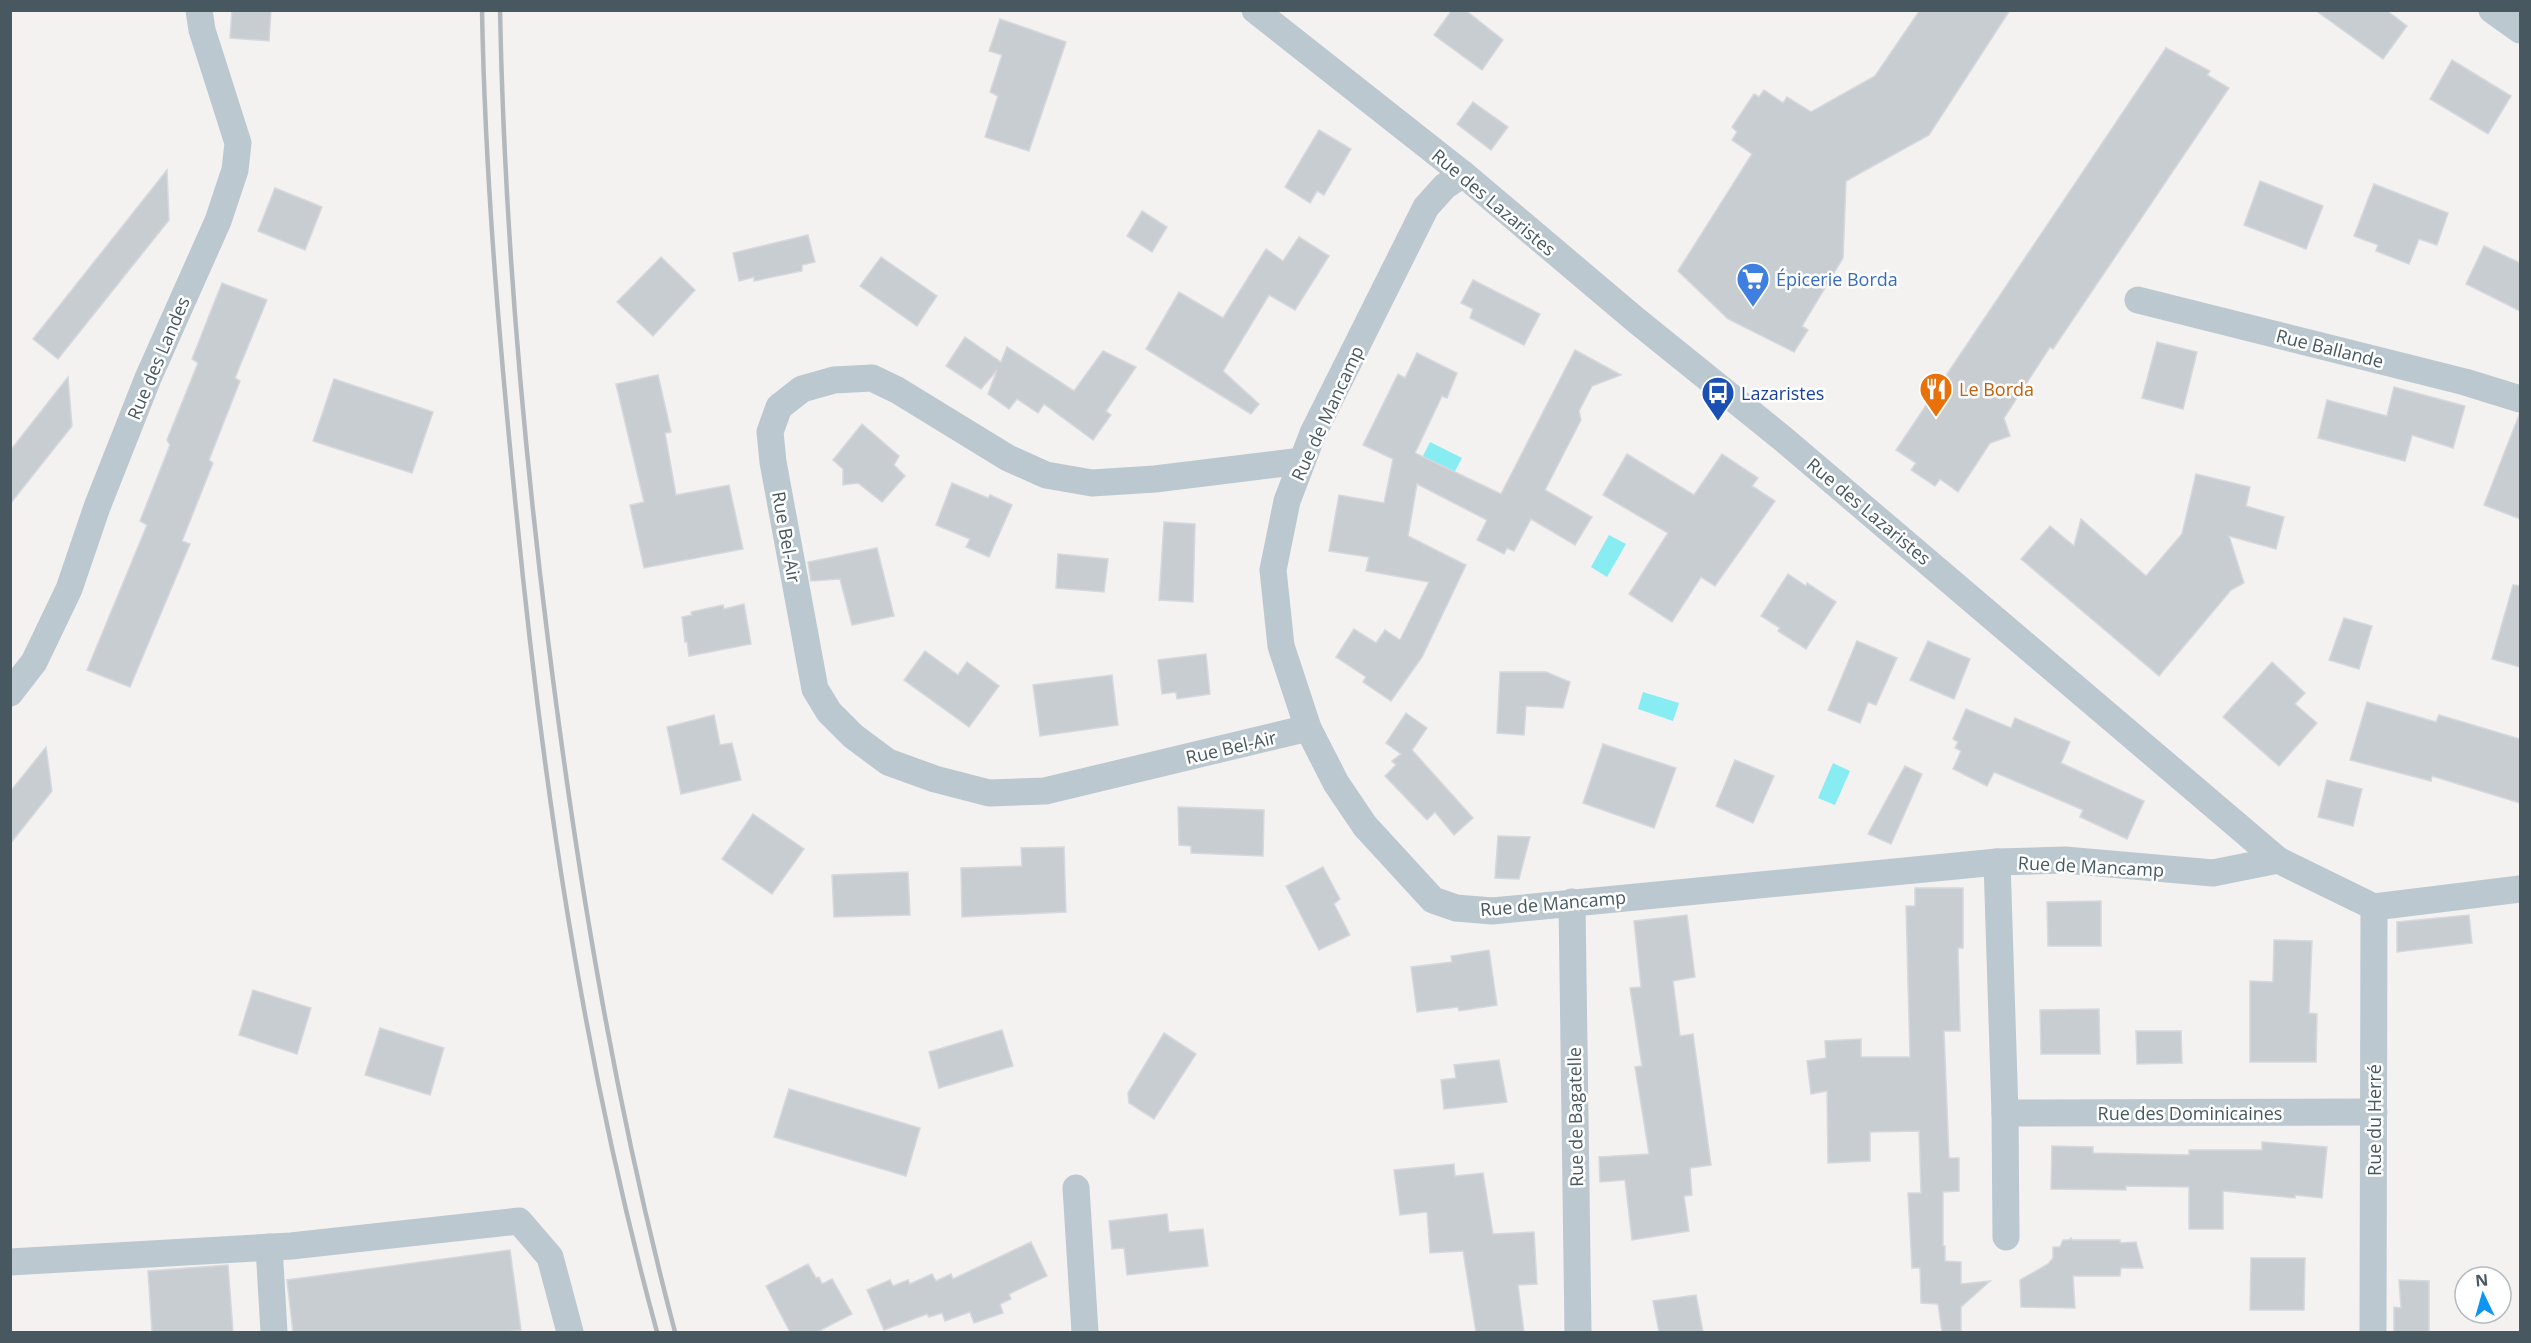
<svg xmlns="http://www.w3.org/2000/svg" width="2531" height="1343" font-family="'Open Sans',sans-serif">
	<rect width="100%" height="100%" fill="#f4f1f1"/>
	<g fill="#88edf3">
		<path d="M 1430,442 L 1462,458 L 1454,473 L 1423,456 Z"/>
		<path d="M 1609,535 L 1626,544 L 1607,577 L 1591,567 Z"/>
		<path d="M 1643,692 L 1679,703 L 1673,721 L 1638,709 Z"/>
		<path d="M 1833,763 L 1850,771 L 1835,805 L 1818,798 Z"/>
	</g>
	<g fill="#c8cdd1" stroke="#d5d8dd" stroke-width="1.5">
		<path d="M 232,10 L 271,10 L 269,41 L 230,38 Z"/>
		<path d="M 1452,10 L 1465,10 L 1503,40 L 1482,70 L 1434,35 Z"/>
		<path d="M 1920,10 L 2010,10 L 1929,135 L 1846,181 L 1843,258 L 1802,326 L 1808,330 L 1794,352 L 1728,319 L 1678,271 L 1752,154 L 1732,140 L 1737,132 L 1732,127 L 1754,94 L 1759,97 L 1764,90 L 1783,103 L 1787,97 L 1811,112 L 1875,76 Z"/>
		<path d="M 2315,10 L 2386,10 L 2407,26 L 2383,59 Z"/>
		<path d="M 1000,19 L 1066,42 L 1029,151 L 985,137 L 998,96 L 990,92 L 1002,55 L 989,51 Z"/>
		<path d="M 2166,48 L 2210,71 L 2207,75 L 2229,88 L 2053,349 L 2050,347 L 2004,418 L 2010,436 L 1990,443 L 1958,492 L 1940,479 L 1935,486 L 1911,470 L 1916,463 L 1896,450 Z"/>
		<path d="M 2452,60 L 2511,96 L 2488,134 L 2430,99 Z"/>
		<path d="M 1473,102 L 1508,127 L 1491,150 L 1457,124 Z"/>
		<path d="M 1319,130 L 1351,149 L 1324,195 L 1317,191 L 1310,203 L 1285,187 Z"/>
		<path d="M 167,170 L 169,220 L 58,359 L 33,339 Z"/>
		<path d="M 2260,181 L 2323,206 L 2306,249 L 2244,225 Z"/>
		<path d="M 2374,184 L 2448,213 L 2437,245 L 2419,239 L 2409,264 L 2376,251 L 2378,245 L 2354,236 Z"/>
		<path d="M 275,188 L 322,207 L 305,250 L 258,231 Z"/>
		<path d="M 1142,211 L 1167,227 L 1152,252 L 1127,236 Z"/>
		<path d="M 808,235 L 815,262 L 802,265 L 802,271 L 754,281 L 754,277 L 739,281 L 733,253 Z"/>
		<path d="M 1299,237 L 1329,256 L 1295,310 L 1269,295 L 1223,371 L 1259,404 L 1251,414 L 1146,349 L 1179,292 L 1223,318 L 1266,249 L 1283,261 Z"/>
		<path d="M 2484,246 L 2520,263 L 2520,311 L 2466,284 Z"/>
		<path d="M 661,257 L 695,290 L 653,336 L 617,302 Z"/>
		<path d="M 881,257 L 937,296 L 917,326 L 860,286 Z"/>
		<path d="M 1473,280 L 1540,314 L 1524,345 L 1470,318 L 1473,309 L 1461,303 Z"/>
		<path d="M 222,283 L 267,300 L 235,378 L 240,381 L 209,460 L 213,463 L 182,541 L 190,544 L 130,687 L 87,670 L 147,525 L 140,521 L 170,445 L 167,440 L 198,363 L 192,359 Z"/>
		<path d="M 965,337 L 1001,362 L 1007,347 L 1074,391 L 1103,351 L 1136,367 L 1106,411 L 1111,415 L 1093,440 L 1044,404 L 1038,413 L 1017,399 L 1009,409 L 988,394 L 997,370 L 981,389 L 946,366 Z"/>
		<path d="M 2157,342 L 2197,352 L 2183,409 L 2142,398 Z"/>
		<path d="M 1575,350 L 1621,375 L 1592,386 L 1579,411 L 1581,420 L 1545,490 L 1592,517 L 1575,545 L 1531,519 L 1514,551 L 1507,548 L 1504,554 L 1477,540 L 1487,520 L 1417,484 L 1408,536 L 1466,565 L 1422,657 L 1391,701 L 1363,682 L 1366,677 L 1336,657 L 1354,629 L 1376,643 L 1385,630 L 1400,640 L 1429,582 L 1366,571 L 1369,557 L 1329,551 L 1339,495 L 1384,503 L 1393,459 L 1363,445 L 1398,374 L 1405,378 L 1417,353 L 1457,373 L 1447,398 L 1442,396 L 1415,453 L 1501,494 Z"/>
		<path d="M 658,375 L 671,432 L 665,433 L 676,495 L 729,485 L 743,549 L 644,568 L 630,505 L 644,502 L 616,384 Z"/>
		<path d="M 68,377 L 72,426 L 10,504 L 10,451 Z"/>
		<path d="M 334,379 L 433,412 L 412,473 L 313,441 Z"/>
		<path d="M 2394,387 L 2465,406 L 2453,448 L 2412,435 L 2405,461 L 2318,438 L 2327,400 L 2387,416 Z"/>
		<path d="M 2519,415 L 2520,416 L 2520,519 L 2484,505 Z"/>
		<path d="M 862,424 L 899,456 L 894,465 L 905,476 L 882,502 L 858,483 L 843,485 L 843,469 L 833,460 Z"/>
		<path d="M 1627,454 L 1694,495 L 1722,454 L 1758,478 L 1752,486 L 1775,501 L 1715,586 L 1701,577 L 1672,622 L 1629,594 L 1668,533 L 1603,495 Z"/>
		<path d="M 2196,474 L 2250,487 L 2246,506 L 2284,517 L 2276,549 L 2229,536 L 2244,583 L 2231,590 L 2159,676 L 2021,559 L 2050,526 L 2074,546 L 2081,519 L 2146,576 L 2182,534 Z"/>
		<path d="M 952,483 L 988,498 L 990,495 L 1012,505 L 989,557 L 966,547 L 970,539 L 936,525 Z"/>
		<path d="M 1164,522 L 1195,524 L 1193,602 L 1159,600 Z"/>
		<path d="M 877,548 L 894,616 L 852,625 L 840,579 L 811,581 L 808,562 Z"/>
		<path d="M 1058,554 L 1108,559 L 1104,592 L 1056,588 Z"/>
		<path d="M 1788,574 L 1806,586 L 1807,583 L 1836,602 L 1806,649 L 1778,631 L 1780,628 L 1761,616 Z"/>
		<path d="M 2513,585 L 2520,586 L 2520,667 L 2492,659 Z"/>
		<path d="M 744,604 L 751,644 L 689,656 L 687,642 L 685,642 L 682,617 L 692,615 L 691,612 L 723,605 L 724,609 Z"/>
		<path d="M 2344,618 L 2372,626 L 2359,669 L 2329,660 Z"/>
		<path d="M 1857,641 L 1897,658 L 1876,705 L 1868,702 L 1860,723 L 1828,710 Z"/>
		<path d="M 1928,641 L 1970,659 L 1954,699 L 1910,680 Z"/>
		<path d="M 925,651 L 958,675 L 967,662 L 999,686 L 969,727 L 904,680 Z"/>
		<path d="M 1206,654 L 1210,694 L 1177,699 L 1176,692 L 1162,694 L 1158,660 Z"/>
		<path d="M 2272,662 L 2305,693 L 2295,704 L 2317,723 L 2279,766 L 2223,717 Z"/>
		<path d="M 1500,672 L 1546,672 L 1570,682 L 1563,708 L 1526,706 L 1524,735 L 1497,733 Z"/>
		<path d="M 1112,675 L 1118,725 L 1040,736 L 1033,685 Z"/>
		<path d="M 2367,702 L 2436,722 L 2439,715 L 2520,739 L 2520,803 L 2432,776 L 2431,781 L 2350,760 Z"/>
		<path d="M 1966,709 L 2011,728 L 2015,718 L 2070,742 L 2061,763 L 2144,801 L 2127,839 L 2080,817 L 2083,810 L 1994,772 L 1987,786 L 1953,769 L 1961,751 L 1955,748 L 1958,742 L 1953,739 Z"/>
		<path d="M 1406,713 L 1427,728 L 1412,750 L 1473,818 L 1454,835 L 1435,812 L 1427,820 L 1385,776 L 1396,765 L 1392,761 L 1401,754 L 1386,743 Z"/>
		<path d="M 714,715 L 720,745 L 732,743 L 741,780 L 681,794 L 667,727 Z"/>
		<path d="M 1603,744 L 1676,768 L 1654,828 L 1583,803 Z"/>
		<path d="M 46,747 L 52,791 L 10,844 L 10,792 Z"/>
		<path d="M 1735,760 L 1774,776 L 1753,823 L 1716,806 Z"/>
		<path d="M 1905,766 L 1922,774 L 1891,844 L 1868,834 Z"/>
		<path d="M 2327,780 L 2362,789 L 2353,826 L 2318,817 Z"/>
		<path d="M 1178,807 L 1264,810 L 1263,856 L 1191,853 L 1191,846 L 1179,845 Z"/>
		<path d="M 753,814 L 804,849 L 772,894 L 722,859 Z"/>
		<path d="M 1498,836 L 1530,837 L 1519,879 L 1495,878 Z"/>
		<path d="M 1064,847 L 1066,912 L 962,917 L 961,868 L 1022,866 L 1021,848 Z"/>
		<path d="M 1323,867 L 1340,899 L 1334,904 L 1350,935 L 1319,950 L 1286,886 Z"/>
		<path d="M 908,872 L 910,915 L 834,917 L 832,875 Z"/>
		<path d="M 1915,888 L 1963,888 L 1963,948 L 1958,948 L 1960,1031 L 1944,1031 L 1949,1158 L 1959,1158 L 1959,1191 L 1943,1192 L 1943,1246 L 1945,1246 L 1945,1261 L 1961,1262 L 1961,1284 L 1990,1281 L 1961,1307 L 1961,1332 L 1942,1332 L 1938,1304 L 1921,1303 L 1920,1268 L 1912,1268 L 1908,1193 L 1921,1193 L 1919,1131 L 1870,1132 L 1870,1161 L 1828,1163 L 1827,1091 L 1811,1094 L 1807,1061 L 1826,1058 L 1825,1041 L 1861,1039 L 1861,1057 L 1910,1057 L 1906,906 L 1915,906 Z"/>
		<path d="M 2101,901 L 2101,946 L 2048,946 L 2047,902 Z"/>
		<path d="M 1687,915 L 1695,977 L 1673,981 L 1680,1036 L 1693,1034 L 1711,1165 L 1690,1168 L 1692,1195 L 1684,1196 L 1689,1231 L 1632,1240 L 1625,1180 L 1600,1182 L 1599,1157 L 1649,1154 L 1635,1067 L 1642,1066 L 1630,988 L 1641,987 L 1634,921 Z"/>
		<path d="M 2469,915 L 2472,943 L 2397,952 L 2397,922 Z"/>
		<path d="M 2274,940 L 2312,941 L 2309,1013 L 2317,1014 L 2316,1062 L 2250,1062 L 2250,981 L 2273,982 Z"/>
		<path d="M 1489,950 L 1497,1005 L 1459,1011 L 1458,1007 L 1417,1012 L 1411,967 L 1452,962 L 1451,956 Z"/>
		<path d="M 253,990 L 311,1008 L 297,1054 L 239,1035 Z"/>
		<path d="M 2099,1009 L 2100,1054 L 2041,1054 L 2040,1010 Z"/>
		<path d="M 380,1028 L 444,1048 L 430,1095 L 365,1075 Z"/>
		<path d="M 1002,1030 L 1013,1066 L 939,1088 L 929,1052 Z"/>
		<path d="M 2136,1031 L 2181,1031 L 2182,1063 L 2137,1064 Z"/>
		<path d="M 1164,1033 L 1196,1054 L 1154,1119 L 1129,1103 L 1128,1093 Z"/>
		<path d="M 1499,1060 L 1507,1102 L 1444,1109 L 1441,1080 L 1456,1078 L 1454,1065 Z"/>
		<path d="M 789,1089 L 920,1128 L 906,1176 L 774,1137 Z"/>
		<path d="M 2262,1142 L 2327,1147 L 2322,1198 L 2295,1195 L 2295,1198 L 2223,1191 L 2223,1229 L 2189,1229 L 2189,1187 L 2126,1186 L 2126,1190 L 2051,1189 L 2052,1146 L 2093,1147 L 2093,1153 L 2189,1155 L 2189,1150 L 2262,1150 Z"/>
		<path d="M 1454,1164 L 1455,1176 L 1483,1173 L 1493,1234 L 1534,1232 L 1537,1284 L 1518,1285 L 1524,1332 L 1476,1332 L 1463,1251 L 1430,1253 L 1427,1212 L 1400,1215 L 1394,1170 Z"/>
		<path d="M 1167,1214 L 1169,1232 L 1203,1229 L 1208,1266 L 1127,1275 L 1124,1248 L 1112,1249 L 1109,1221 Z"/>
		<path d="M 2071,1238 L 2072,1240 L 2120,1240 L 2120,1243 L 2136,1242 L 2143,1268 L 2121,1268 L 2120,1276 L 2073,1276 L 2075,1308 L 2021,1307 L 2020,1280 L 2048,1264 L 2053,1258 L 2053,1247 L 2060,1247 L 2063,1240 L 2069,1240 Z"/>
		<path d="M 1031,1242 L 1047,1276 L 1009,1294 L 1011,1299 L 1000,1304 L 1003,1313 L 974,1323 L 970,1312 L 945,1321 L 942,1313 L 929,1317 L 927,1314 L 884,1330 L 867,1290 L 890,1280 L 893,1286 L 908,1280 L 910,1284 L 932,1274 L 936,1281 L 951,1274 L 953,1279 Z"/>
		<path d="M 510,1250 L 521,1330 L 506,1332 L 293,1332 L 287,1280 Z"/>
		<path d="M 2251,1258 L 2305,1258 L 2304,1310 L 2250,1310 Z"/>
		<path d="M 808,1264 L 816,1278 L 819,1277 L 822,1284 L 832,1279 L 852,1314 L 817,1332 L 790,1332 L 766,1286 Z"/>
		<path d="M 228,1265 L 233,1332 L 152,1332 L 148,1271 Z"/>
		<path d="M 2399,1280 L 2429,1281 L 2429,1332 L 2394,1332 L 2394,1307 L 2401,1308 Z"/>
		<path d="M 1696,1295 L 1703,1332 L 1659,1332 L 1653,1301 Z"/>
	</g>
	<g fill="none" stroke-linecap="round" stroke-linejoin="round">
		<g stroke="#bbc8cf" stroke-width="27">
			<path d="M 1255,10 L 1463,174 L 1637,321 L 1782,438 L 2278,860 L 2374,907 L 2520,889"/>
			<path d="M 2492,10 L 2520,30"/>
			<path d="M 1463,174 L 1445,186 L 1426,207 L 1313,433 L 1287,501 L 1273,570 L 1281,646 L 1308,728 L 1336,783 L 1365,826 L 1433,900 L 1456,908 L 1492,911 L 1997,862 L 2065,860 L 2213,873 L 2278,860"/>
			<path d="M 2138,300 L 2465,382 L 2520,399"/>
			<path d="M 1302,461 L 1155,479 L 1092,483 L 1046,475 L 1008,458 L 897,390 L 872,378 L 834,380 L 802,389 L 779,407 L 770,432 L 773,462 L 815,689 L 829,712 L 853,736 L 888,762 L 935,779 L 989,793 L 1045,791 L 1308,728"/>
			<path d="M 10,693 L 34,662 L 69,589 L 97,507 L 148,378 L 218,221 L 235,170 L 238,143 L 202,30 L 199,10"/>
			<path d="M 1997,862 L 2005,1113 L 2006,1237"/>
			<path d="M 1572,902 L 1578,1332"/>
			<path d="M 2005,1113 L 2374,1112"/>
			<path d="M 1076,1188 L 1085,1332"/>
			<path d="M 269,1247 L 274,1332"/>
			<path d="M 10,1262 L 291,1246 L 519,1221 L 550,1257 L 570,1332"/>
			<path d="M 2373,1332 L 2374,907"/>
		</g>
		<g stroke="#b3b8bc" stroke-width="4.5">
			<path d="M 482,10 C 485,174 499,337 515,499 C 542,779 583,1061 657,1332"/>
			<path d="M 500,10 C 504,220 522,431 548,640 C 577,873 615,1105 675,1332"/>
		</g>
	</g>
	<defs>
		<g id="supermarket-pin" transform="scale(1.725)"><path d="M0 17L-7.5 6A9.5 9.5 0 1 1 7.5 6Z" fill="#3f7fe0" stroke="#fff"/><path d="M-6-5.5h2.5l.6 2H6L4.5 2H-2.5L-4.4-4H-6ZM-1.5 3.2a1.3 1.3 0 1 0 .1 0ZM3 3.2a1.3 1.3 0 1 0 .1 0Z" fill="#fff"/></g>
		<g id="restaurant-pin" transform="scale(1.725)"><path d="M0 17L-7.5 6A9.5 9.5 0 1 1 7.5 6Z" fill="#e8710a" stroke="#fff"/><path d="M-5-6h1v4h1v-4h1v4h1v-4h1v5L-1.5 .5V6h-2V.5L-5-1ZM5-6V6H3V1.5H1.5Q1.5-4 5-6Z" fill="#fff"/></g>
		<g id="bus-pin" transform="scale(1.725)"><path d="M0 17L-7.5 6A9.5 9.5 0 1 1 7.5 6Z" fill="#1a4fb4" stroke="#fff"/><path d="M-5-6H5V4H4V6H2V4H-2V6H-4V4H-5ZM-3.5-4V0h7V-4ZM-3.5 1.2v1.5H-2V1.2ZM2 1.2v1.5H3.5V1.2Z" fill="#fff"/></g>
	</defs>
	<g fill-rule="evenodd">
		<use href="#supermarket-pin" x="1753" y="279"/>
		<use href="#restaurant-pin" x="1936" y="389"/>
		<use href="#bus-pin" x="1718" y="393"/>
	</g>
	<g text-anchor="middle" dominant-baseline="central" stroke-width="5" stroke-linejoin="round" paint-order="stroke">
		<g font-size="18" fill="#475860" stroke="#fff">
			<text transform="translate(1494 202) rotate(40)">Rue des Lazaristes</text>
			<text transform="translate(2330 348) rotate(14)">Rue Ballande</text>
			<text transform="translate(158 358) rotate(-67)">Rue des Landes</text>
			<text transform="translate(1327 413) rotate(-65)">Rue de Mancamp</text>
			<text transform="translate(1869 511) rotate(40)">Rue des Lazaristes</text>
			<text transform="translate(787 537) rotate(80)">Rue Bel-Air</text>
			<text transform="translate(1231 747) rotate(-13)">Rue Bel-Air</text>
			<text transform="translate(2091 866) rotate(3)">Rue de Mancamp</text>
			<text transform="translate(1553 903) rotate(-5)">Rue de Mancamp</text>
			<text x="2190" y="1113">Rue des Dominicaines</text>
			<text transform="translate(1575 1117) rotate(-91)">Rue de Bagatelle</text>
			<text transform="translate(2374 1120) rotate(-90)">Rue du Herré</text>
		</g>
		<g font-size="18" fill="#366cbe" stroke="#fff" text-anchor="start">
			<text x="1776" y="279">Épicerie Borda</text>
		</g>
		<g font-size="18" fill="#c56008" stroke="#fff" text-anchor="start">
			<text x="1959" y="389">Le Borda</text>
		</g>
		<g font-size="18" fill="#164399" stroke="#fff" text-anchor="start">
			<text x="1741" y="393">Lazaristes</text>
		</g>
	</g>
	<rect width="2531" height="1343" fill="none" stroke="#475860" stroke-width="24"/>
	<g transform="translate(2483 1295) rotate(355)"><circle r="28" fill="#ffffff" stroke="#b5bcbf" stroke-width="1.5"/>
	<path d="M0-4.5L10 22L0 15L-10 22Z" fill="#0c95f3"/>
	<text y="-9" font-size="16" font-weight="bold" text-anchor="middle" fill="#475860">N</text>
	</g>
</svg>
